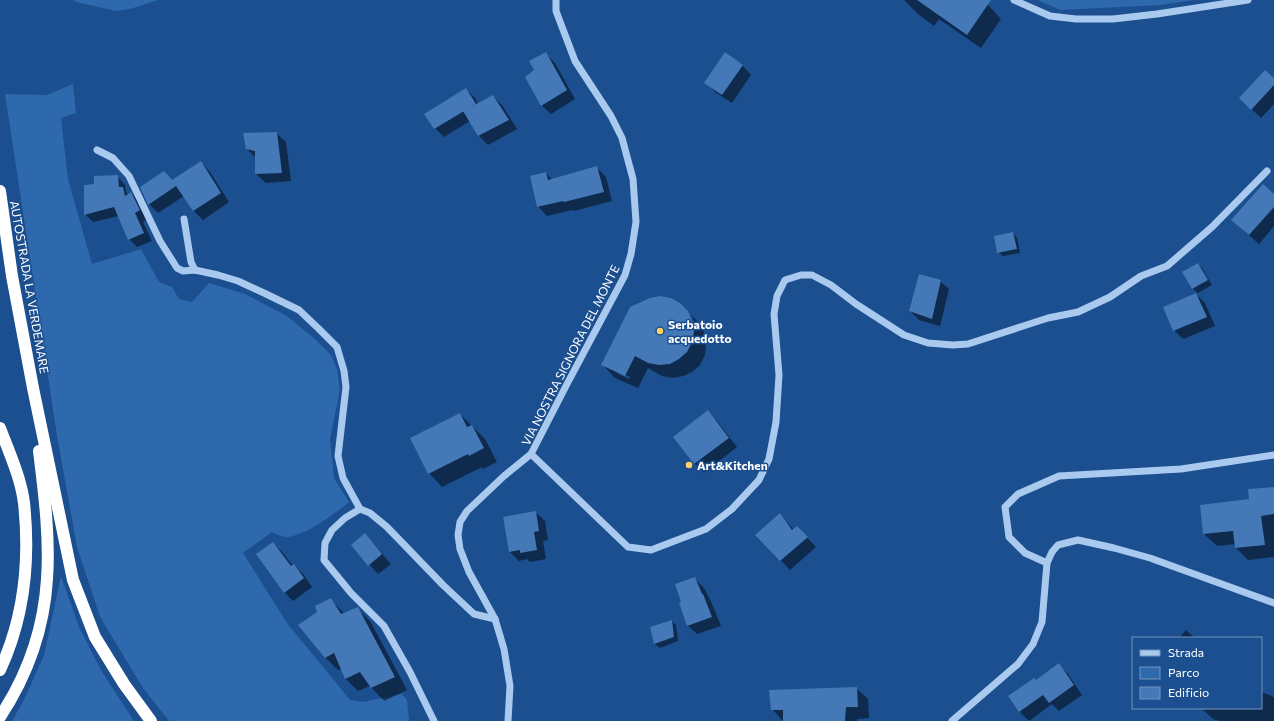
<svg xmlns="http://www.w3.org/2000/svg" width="1274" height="721" font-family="Commissioner,sans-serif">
	<rect width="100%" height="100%" fill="#1b4f8f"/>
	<g fill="#2e69ad">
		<path d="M 74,0 L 158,0 L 130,9 L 116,11 L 76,2 Z"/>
		<path d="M 1037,0 L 1194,0 L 1160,5 L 1061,10 Z"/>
		<path d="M 73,84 L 76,113 L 61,118 L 68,179 L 92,264 L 141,249 L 159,282 L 172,287 L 179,299 L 192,302 L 209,283 L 245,294 L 287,316 L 316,340 L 331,355 L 337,369 L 340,390 L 330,439 L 334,478 L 349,502 C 334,514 306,536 286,537 C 282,537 276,534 272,532 L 243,553 L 287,623 L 350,700 L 363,702 L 402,694 L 407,700 L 409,721 L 169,721 L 143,688 L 100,617 L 77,547 L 57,436 L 5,94 L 47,95 Z"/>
		<path d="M 61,576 L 79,627 L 102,672 L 134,721 L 12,721 L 24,700 L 44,655 Z"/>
	</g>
	<g fill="#0007" fill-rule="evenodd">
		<path d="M 904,0 L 980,0 L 988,5 L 1001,19 L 981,48 L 939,19 L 934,26 L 918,14 Z"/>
		<path d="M 546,54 L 555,63 L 575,99 L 551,114 L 541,105 L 536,70 Z"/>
		<path d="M 742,65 L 751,75 L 732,103 L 715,92 L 706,82 Z"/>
		<path d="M 1274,80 L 1274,104 L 1261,118 L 1240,98 Z"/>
		<path d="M 466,89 L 475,98 L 478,104 L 493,96 L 502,105 L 517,129 L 488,145 L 479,136 L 470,121 L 444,137 L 435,128 Z"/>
		<path d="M 276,133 L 286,142 L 291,181 L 266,183 L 256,174 L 256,158 L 247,149 Z"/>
		<path d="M 201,162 L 210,172 L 229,202 L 203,220 L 194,211 L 184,196 L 158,213 L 149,204 L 141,187 L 164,172 L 173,181 Z"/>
		<path d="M 597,168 L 606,177 L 612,201 L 574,211 L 572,210 L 547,216 L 538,206 L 546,173 L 552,180 Z"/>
		<path d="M 117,176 L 125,185 L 126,192 L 129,195 L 131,193 L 139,202 L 147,219 L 143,222 L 152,241 L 137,247 L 129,239 L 119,216 L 93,222 L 85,214 L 95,185 Z"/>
		<path d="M 1274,195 L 1274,226 L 1259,244 L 1242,229 Z"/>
		<path d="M 1013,233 L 1017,238 L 1020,253 L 1003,256 L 998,252 Z"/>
		<path d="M 1198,264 L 1202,268 L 1212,285 L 1198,293 L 1193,289 L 1184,272 Z"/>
		<path d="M 940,281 L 949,289 L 940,326 L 919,320 L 910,311 Z"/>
		<path d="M 1197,293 L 1196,294 L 1205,303 L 1215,326 L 1183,339 L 1174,330 L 1164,307 Z"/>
		<path d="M 680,304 L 689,314 L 688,314 L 694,326 L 696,325 L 691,315 L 701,325 L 705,335 L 706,345 L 705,355 L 700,365 L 692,372 L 683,376 L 673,378 L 662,376 L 648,368 L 638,388 L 615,378 L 603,365 ZM 617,371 L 630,377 L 629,379 L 617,373 Z"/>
		<path d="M 708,411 L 717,421 L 737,447 L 704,473 L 694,463 Z"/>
		<path d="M 460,414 L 485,439 L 497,462 L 483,469 L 482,467 L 442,487 L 429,473 Z"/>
		<path d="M 1274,488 L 1274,557 L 1248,560 L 1236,548 L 1236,544 L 1217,546 L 1204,534 L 1250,500 Z"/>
		<path d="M 535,512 L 545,521 L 548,540 L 543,541 L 546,559 L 530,562 L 527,559 L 519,561 L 510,552 Z"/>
		<path d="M 780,514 L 794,530 L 797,527 L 816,547 L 790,570 L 757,535 Z"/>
		<path d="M 365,534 L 391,564 L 378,574 L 352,545 Z"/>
		<path d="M 273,543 L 282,552 L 293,566 L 294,565 L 303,574 L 312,587 L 293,601 L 284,592 Z"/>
		<path d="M 695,579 L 704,588 L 712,604 L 721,626 L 697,634 L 687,625 L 682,603 Z"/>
		<path d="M 331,600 L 344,613 L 357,608 L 370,621 L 407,690 L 384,701 L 370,686 L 358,691 L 345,678 L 341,669 L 338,670 L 325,657 L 319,612 Z"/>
		<path d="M 672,621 L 676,625 L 678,641 L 660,648 L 655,644 L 651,627 Z"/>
		<path d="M 1186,630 L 1195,638 L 1179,638 Z"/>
		<path d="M 1059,665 L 1068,674 L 1082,695 L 1059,711 L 1052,704 L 1029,721 L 1020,712 L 1009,697 L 1036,681 Z"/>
		<path d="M 856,688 L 868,699 L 869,718 L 857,719 L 857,721 L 783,721 L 772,709 Z"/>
		<path d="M 1261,692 L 1272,696 L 1274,698 L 1274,721 L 1219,721 L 1213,719 L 1201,708 L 1261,708 Z"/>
	</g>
	<g fill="#4478b7">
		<path d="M 917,0 L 991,0 L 967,35 Z"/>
		<path d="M 546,52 L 567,90 L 541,106 L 525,77 L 534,70 L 529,61 Z"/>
		<path d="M 725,52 L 743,65 L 722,95 L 704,83 Z"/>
		<path d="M 1265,70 L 1274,78 L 1274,85 L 1251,110 L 1239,98 Z"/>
		<path d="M 466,88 L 476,104 L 434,129 L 424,114 Z"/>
		<path d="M 493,95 L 509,120 L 478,136 L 463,111 Z"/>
		<path d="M 277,132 L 282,173 L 255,174 L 255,151 L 246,149 L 243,133 Z"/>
		<path d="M 201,161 L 221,193 L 193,211 L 176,186 L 148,205 L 140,187 L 164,171 L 175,183 L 172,180 Z"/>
		<path d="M 597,166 L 604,192 L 564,202 L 563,201 L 537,207 L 530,176 L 546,172 L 548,180 Z"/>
		<path d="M 118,175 L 119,187 L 123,187 L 125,196 L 131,192 L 140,210 L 135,213 L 144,233 L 128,240 L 114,207 L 84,215 L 84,185 L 94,184 L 94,176 Z"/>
		<path d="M 1263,184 L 1274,194 L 1274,207 L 1249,235 L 1231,220 Z"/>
		<path d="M 1013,232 L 1017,249 L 997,253 L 994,236 Z"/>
		<path d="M 1198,263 L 1208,280 L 1192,289 L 1182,272 Z"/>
		<path d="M 919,274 L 941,280 L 932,319 L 909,311 Z"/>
		<path d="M 1196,293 L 1207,317 L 1173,331 L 1163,307 Z"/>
		<path d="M 660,296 L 671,298 L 680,303 L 688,311 L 692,321 L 694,332 L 692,342 L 687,352 L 679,359 L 670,364 L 659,365 L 648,363 L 635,356 L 625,376 L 601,365 L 630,307 L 650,298 Z"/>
		<path d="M 708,410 L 729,438 L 694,464 L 673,437 Z"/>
		<path d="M 460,413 L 467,427 L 472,425 L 484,448 L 469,456 L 468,454 L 428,474 L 410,438 Z"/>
		<path d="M 1274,487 L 1274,514 L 1261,516 L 1265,545 L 1235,548 L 1233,531 L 1203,534 L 1200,505 L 1249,499 L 1248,489 Z"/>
		<path d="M 536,511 L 539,531 L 534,532 L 537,550 L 520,553 L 520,550 L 509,552 L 503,517 Z"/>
		<path d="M 780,513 L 792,530 L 797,526 L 808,537 L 780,561 L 755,535 Z"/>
		<path d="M 365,533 L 382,554 L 368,566 L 351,545 Z"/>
		<path d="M 273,542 L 291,566 L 294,564 L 304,578 L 284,593 L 256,554 Z"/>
		<path d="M 695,577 L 702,594 L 703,594 L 712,617 L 687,626 L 679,603 L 681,602 L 675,584 Z"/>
		<path d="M 331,598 L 341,614 L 358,607 L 395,677 L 371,688 L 360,672 L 345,679 L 334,653 L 325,658 L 298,625 L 317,612 L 315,606 Z"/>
		<path d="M 672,620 L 674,637 L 654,644 L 650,627 Z"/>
		<path d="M 1059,663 L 1074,685 L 1049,703 L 1043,695 L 1019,712 L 1008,696 L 1034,678 L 1036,680 Z"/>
		<path d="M 857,687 L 858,707 L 846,707 L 845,721 L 783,721 L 783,710 L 771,710 L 769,690 Z"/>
	</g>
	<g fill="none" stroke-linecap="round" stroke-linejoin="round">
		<g stroke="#a9c9ee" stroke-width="7">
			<path d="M 1014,0 L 1050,16 L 1076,19 L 1113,19 L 1157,14 L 1248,0"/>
			<path d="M 97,150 L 113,158 L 129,176 L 160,241 L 177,268 L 183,271 L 195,270 L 218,275 L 238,281 L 264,293 L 299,310 L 319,329 L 337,347 L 344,371 L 346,387 L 338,456 L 343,478 L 360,509 L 370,513 L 387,527 L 443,585 L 474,614 L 495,619"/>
			<path d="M 184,219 L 191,262 L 195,270"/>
			<path d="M 531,454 L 628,547 L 651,550 L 706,529 L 732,509 L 759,480 L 769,459 L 776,422 L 779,375 L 774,314 L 777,296 L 785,280 L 801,275 L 812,275 L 831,285 L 856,304 L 904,335 L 928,343 L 953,345 L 968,344 L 1048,318 L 1078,312 L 1110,297 L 1141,276 L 1167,266 L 1212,227 L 1267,171"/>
			<path d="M 360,509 L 345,518 L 332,530 L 325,543 L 324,560 L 351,593 L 384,626 L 410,672 L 434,721"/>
			<path d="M 1047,563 L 1025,553 L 1009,537 L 1005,507 L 1018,494 L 1059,476 L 1181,469 L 1274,455"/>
			<path d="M 508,721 L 510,686 L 504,649 L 495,619 L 469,572 L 460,549 L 458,535 L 460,522 L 467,511 L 504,476 L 531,454 L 567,384 L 625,275 L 631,254 L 636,222 L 633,179 L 622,138 L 611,116 L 575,61 L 556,11 L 556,0"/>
			<path d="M 952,721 L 1018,664 L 1033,644 L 1042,622 L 1047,563 L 1052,552 L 1058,545 L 1078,540 L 1114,548 L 1150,558 L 1274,603"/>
		</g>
		<g stroke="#fff" stroke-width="12">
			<path d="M 0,191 L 12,276 L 33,388 L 73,580 L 95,637 L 124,684 L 151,721"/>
			<path d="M 0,428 C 9,452 21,478 24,503 C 30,559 24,618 0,670"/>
			<path d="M 0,717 C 27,676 44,628 47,579 C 50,537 44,492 39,451"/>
		</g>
	</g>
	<g fill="#ffd166" stroke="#1b4f8f" stroke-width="1.5">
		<circle cx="660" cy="331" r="4"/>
		<circle cx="689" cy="465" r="4"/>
	</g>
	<g text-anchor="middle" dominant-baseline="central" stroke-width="3" stroke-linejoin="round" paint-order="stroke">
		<g font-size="12" fill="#fff" stroke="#1b4f8f">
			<text transform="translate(30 287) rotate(80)">AUTOSTRADA LA VERDEMARE</text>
			<text transform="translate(570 355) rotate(-63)">VIA NOSTRA SIGNORA DEL MONTE</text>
		</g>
		<g font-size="12" font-weight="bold" fill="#fff" stroke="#1b4f8f" text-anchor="start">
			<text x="668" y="324">Serbatoio<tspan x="668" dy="14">acquedotto</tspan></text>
			<text x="697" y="465">Art&amp;Kitchen</text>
		</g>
	</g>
	<rect x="1132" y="637" width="130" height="72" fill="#1b4f8f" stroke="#7695bc"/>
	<rect x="1140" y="650" width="20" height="6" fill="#a9c9ee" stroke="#7695bc"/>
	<text x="1168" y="657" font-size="12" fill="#ffffff">Strada</text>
	<rect x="1140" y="667" width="20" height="12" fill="#2e69ad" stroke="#7695bc"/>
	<text x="1168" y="677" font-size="12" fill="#ffffff">Parco</text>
	<rect x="1140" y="687" width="20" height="12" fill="#4478b7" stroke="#7695bc"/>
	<text x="1168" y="697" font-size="12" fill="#ffffff">Edificio</text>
</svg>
